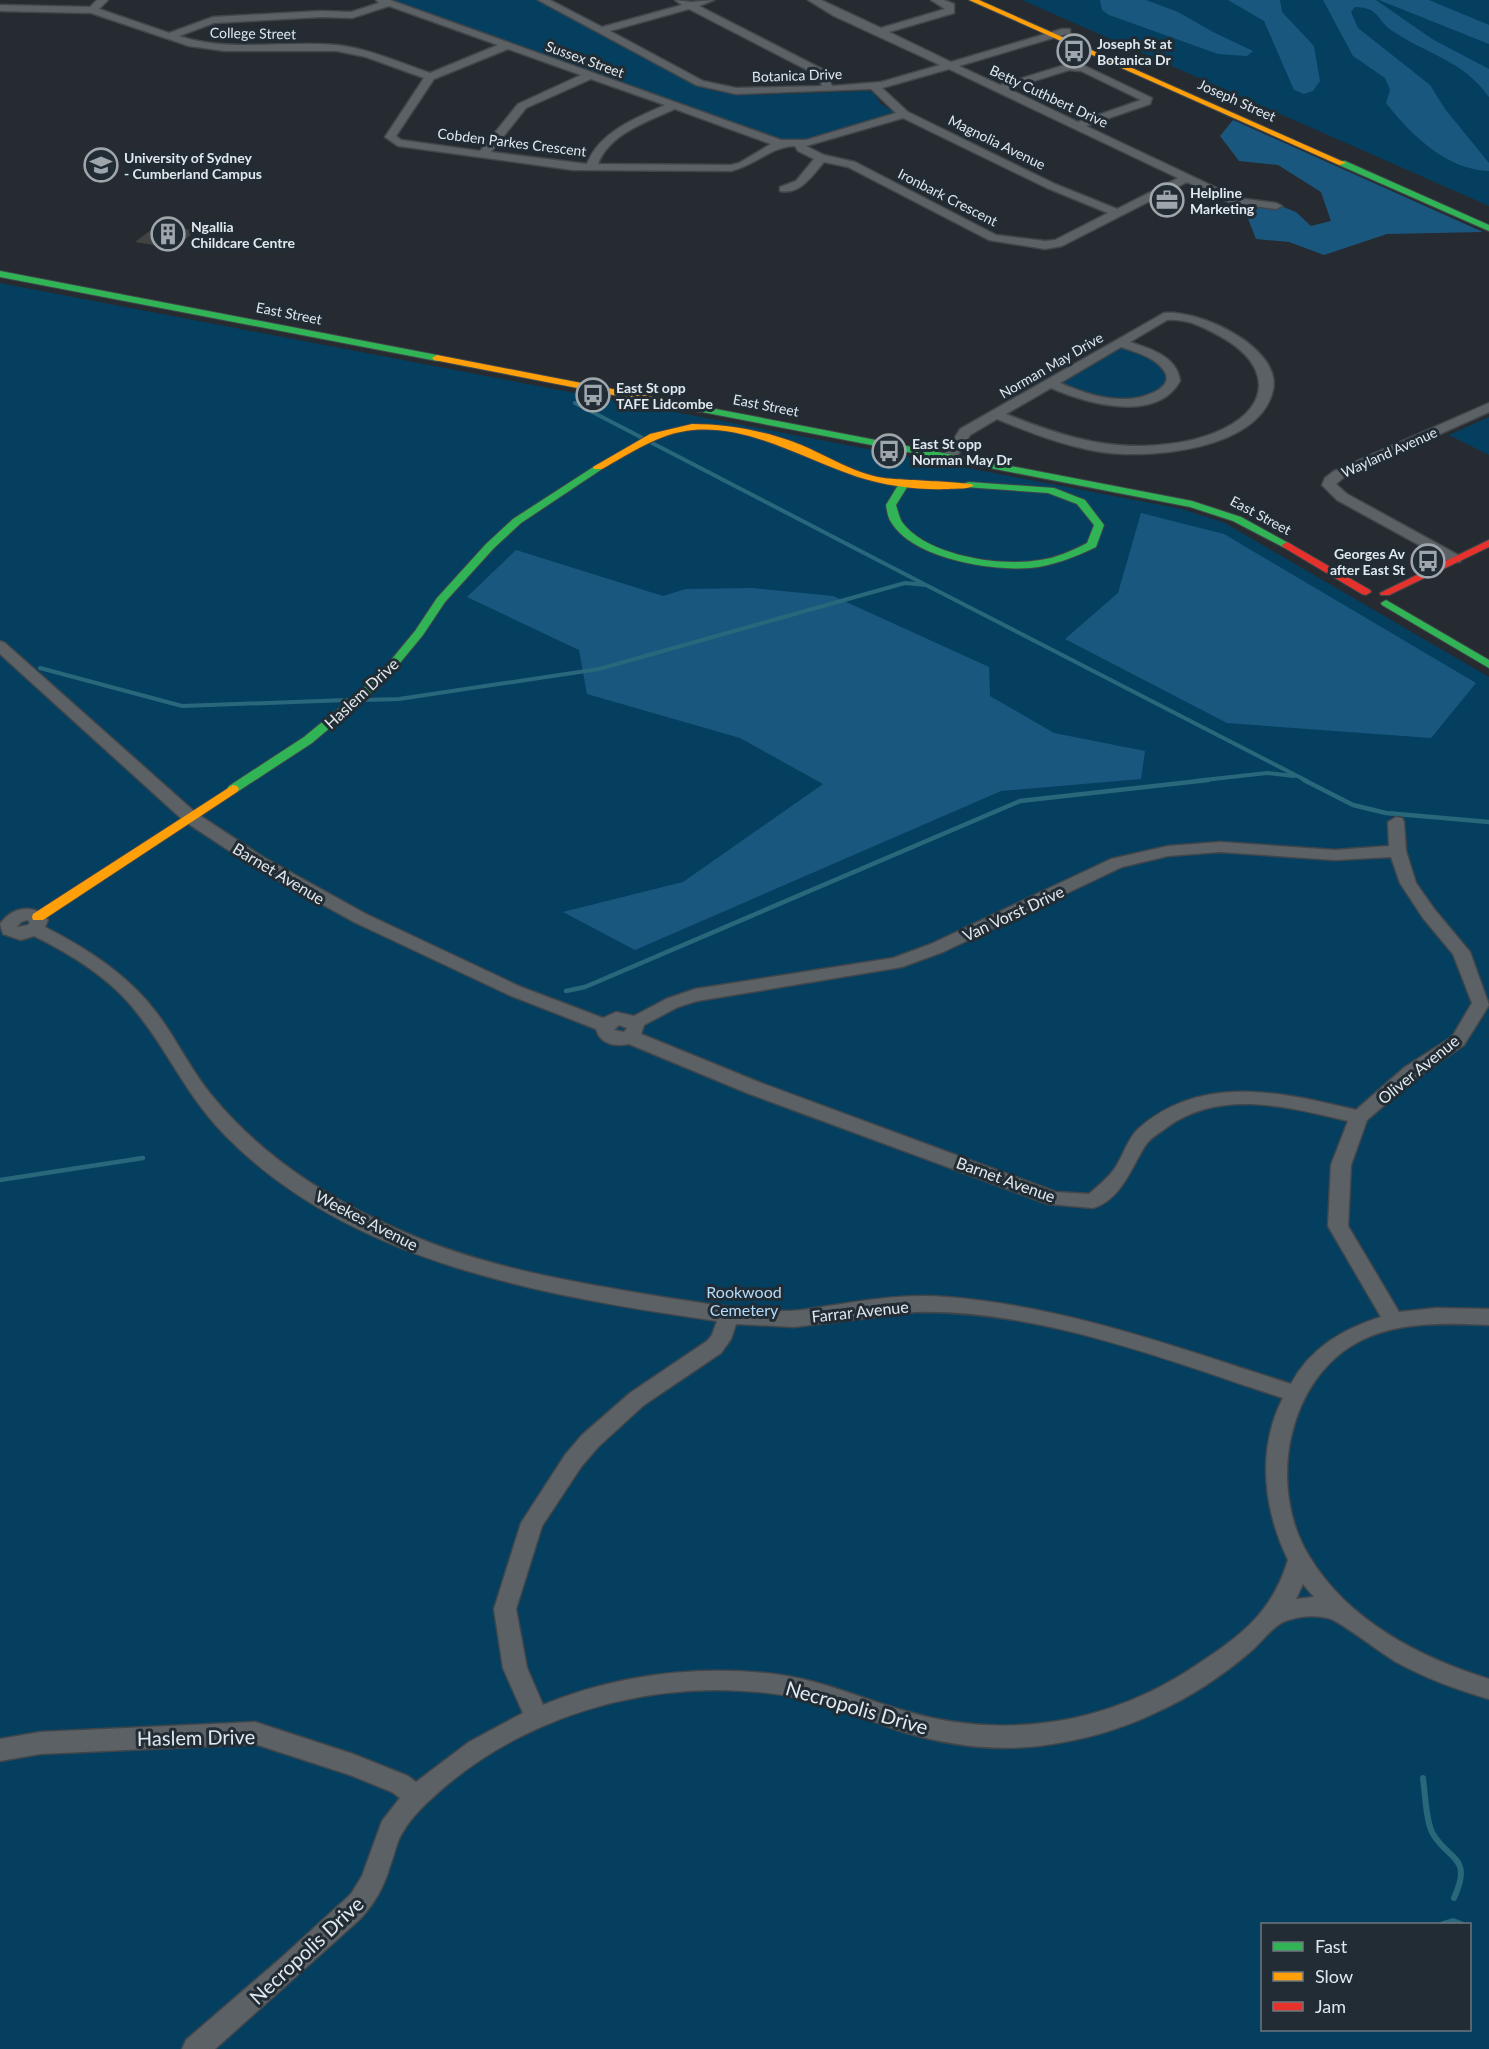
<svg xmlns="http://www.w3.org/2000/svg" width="1489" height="2049" font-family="Lato,sans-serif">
	<rect width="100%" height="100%" fill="#252b30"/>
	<g fill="#053f60" fill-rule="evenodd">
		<path d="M 389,0 L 536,0 L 694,85 L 714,91 L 752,95 L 869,91 L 874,93 L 881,104 L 894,112 L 803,141 L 782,141 Z"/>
		<path d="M 1022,0 L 1489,0 L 1489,206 Z"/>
		<path d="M 0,283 L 1182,509 L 1225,523 L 1489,677 L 1489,2049 L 0,2049 ZM 1262,1924 L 1470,1924 L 1470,2030 L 1262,2030 Z"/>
		<path d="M 1122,346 L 1157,361 L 1166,372 L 1164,386 C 1127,411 1097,397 1059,383 Z"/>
		<path d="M 1489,417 L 1489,455 L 1449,435 Z"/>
	</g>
	<g fill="#1a577f">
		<path d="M 1100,0 L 1146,0 L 1178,12 L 1213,32 L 1253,51 L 1247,56 L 1218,54 L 1109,15 L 1102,10 Z"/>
		<path d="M 1228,0 L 1280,0 L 1282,12 L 1314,46 L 1320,81 L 1313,91 L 1304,94 L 1294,90 L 1264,21 Z"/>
		<path d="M 1323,0 L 1376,0 L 1432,39 L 1489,69 L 1489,97 C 1463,60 1426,54 1391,30 C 1375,18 1380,8 1355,7 L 1351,12 L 1358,28 L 1430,85 L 1445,109 L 1489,163 L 1489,171 C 1447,170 1411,135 1386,103 L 1390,90 L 1385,78 L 1353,56 Z"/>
		<path d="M 1379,0 L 1429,0 L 1489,25 L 1489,44 Z"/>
		<path d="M 1233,120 L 1483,232 L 1387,234 L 1324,255 L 1289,242 L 1256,239 L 1247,216 L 1268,201 L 1296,212 L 1311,226 L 1331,221 L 1321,192 L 1278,165 L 1239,161 L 1220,136 Z"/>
		<path d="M 1141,513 L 1224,534 L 1476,683 L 1431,738 L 1227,723 L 1065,639 L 1118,593 Z"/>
		<path d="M 516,550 L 663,596 L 686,589 L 752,588 L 833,596 L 989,667 L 990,696 L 1054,733 L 1145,751 L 1141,779 L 1001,791 L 635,950 L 563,912 L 683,882 L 823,784 L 740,738 L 587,694 L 579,650 L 467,597 Z"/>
	</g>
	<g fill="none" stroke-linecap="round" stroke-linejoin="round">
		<g stroke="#29677b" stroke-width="4">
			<path d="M 575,403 L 924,584"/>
			<path d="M 40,668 L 182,706 L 347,700"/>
			<path d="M 364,700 L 399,699 L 599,669 L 905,583 L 926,585 L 1307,781"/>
			<path d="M 1195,781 L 1267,773 L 1294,776"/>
		</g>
		<g stroke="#29677b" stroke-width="4.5">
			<path d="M 1304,780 L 1353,805 L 1386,813 L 1489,822"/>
			<path d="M 566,991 L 585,987 L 1020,801 L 1208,780"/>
			<path d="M 0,1180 L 143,1158"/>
		</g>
		<g stroke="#29677b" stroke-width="6">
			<path d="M 1423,1778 C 1425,1792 1426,1823 1433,1834 C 1449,1861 1473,1856 1454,1898"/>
			<path d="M 1443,1924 L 1453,1921 L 1461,1924"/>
		</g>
	</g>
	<path fill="#424444" d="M 159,224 L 196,231 L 183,241 L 164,237 L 154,245 L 135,242 Z"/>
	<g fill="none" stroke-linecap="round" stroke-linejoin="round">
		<g stroke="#41464b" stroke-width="3">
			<g id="street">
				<path d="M 97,0 L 108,0 L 99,9 L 169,33 L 213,17 L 321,11 L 351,12 L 379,3 L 376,0 L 390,0 L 781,140 L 806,140 L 896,113 L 871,89 L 736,94 L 696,85 L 538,0 L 550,0 L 602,27 L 682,5 L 675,0 L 691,2 L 714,0 L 699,6 L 826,71 L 832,86 L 881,82 L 940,65 L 834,16 L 808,0 L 821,0 L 881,28 L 945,9 L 931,0 L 944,0 L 954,4 L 954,13 L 889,32 L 951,62 L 1062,29 L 1070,29 L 1070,33 L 959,66 L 1000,85 L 1068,64 L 1083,65 L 1152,98 L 1150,104 L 1086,126 L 1238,198 L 1276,203 L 1282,206 L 1276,209 L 1231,203 L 1187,182 L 1062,246 L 1045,249 L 989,240 L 848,167 L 824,162 C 812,176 800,195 780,191 L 780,187 L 796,181 L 814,159 L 798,151 L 795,146 C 772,146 754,166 731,171 L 573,170 L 398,146 L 385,137 L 424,78 L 366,57 L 337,51 L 225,51 L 189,46 L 91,13 L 0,11 L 0,5 L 90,7 ZM 389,6 L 498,45 L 430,73 C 400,63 368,48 336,45 C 284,40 230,53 179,36 L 214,23 L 321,17 L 352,18 ZM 689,9 L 817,75 L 822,86 L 736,88 L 703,81 L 610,31 ZM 508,49 L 581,75 L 518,104 L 480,151 L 401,140 L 396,136 L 434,79 ZM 949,69 L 1178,178 L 1117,209 L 1055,184 L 908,112 L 882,88 ZM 1069,70 L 1081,71 L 1141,100 L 1078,122 L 1009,89 ZM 591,79 L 665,105 C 636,118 599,132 587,164 L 491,152 L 526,108 ZM 675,109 L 771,144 L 739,163 L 731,165 L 598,164 C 609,134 648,121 675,109 ZM 903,118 L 1047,188 L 1108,213 L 1055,240 L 1045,241 L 996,235 L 855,162 L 824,155 L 806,146 Z"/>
				<path d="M 1164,313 C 1198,309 1282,347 1273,390 C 1260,450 1150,459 1101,452 C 1065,446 1031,433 997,419 L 970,435 L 955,460 L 945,460 L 943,457 L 960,429 ZM 1167,320 C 1187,318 1206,328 1223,338 C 1269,364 1273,405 1223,429 C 1199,441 1170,445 1143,446 C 1095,447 1051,432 1006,414 L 1051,388 C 1086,403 1156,424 1180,381 C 1177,356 1150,349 1130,342 ZM 1121,347 C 1135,352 1152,356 1162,368 C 1180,388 1141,399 1127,399 C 1103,400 1081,392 1060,383 Z"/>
				<path d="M 1489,403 L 1489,412 L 1344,477 L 1336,484 L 1347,494 L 1460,556 L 1462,559 L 1460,562 L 1450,562 L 1337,500 L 1322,485 L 1325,478 L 1334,471 Z"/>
				<path d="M 0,641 L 5,643 L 196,813 L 263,857 L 366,914 L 521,987 L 603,1018 L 616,1012 L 634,1016 L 666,999 L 695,989 L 893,958 L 931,944 L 1111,859 L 1168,846 L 1220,842 L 1335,850 L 1389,846 L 1388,822 L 1396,817 L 1402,818 L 1404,822 L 1406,851 L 1416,883 L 1435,910 L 1470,952 L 1489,1005 L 1464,1045 L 1417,1077 L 1367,1120 L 1351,1165 L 1348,1226 L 1399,1312 L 1436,1308 L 1489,1309 L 1489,1325 C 1447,1323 1399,1321 1360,1341 C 1286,1379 1267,1488 1309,1556 C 1347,1620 1420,1658 1489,1679 L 1489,1699 C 1458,1690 1427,1679 1398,1663 C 1383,1655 1339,1620 1328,1618 C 1314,1615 1297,1616 1283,1622 C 1271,1628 1260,1644 1250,1652 C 1222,1676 1190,1697 1157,1712 C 1120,1730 1080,1741 1039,1746 C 994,1751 946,1745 904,1732 C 877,1724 851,1711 824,1704 C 690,1667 531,1704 430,1800 C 419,1810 408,1822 401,1835 C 396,1844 394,1856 390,1866 C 384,1887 374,1905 358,1921 L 215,2049 L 182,2049 L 186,2040 L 281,1958 L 351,1894 L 362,1876 L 382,1821 L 400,1798 L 392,1792 L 350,1775 L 255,1744 L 40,1754 L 0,1761 L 0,1739 L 40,1732 L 255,1722 L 353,1754 L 408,1776 L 416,1782 L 469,1742 L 523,1713 L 503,1668 L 494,1609 L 521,1523 L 565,1455 L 582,1435 L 630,1393 L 707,1341 L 712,1335 L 717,1321 C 546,1296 347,1263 222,1132 C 186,1094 169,1053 138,1014 C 112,979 72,955 34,936 L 21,940 L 3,934 L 0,924 C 11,907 35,902 48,920 L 45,927 C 88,949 130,976 159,1016 C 178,1042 192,1072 213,1097 C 268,1163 340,1206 418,1238 C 497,1270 579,1283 662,1297 C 703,1303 745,1311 787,1311 C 803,1311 819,1307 835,1305 C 872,1299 909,1294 946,1297 C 1065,1306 1179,1348 1291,1384 C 1310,1348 1343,1329 1381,1317 L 1328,1226 L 1331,1165 L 1348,1121 C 1288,1107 1220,1088 1166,1128 C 1158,1134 1150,1138 1145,1146 C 1131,1168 1121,1200 1093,1208 L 1048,1204 L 747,1093 L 629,1044 C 615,1047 600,1044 596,1029 L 509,995 L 354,922 L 251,865 L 184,821 L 0,654 ZM 1220,852 L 1335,860 L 1391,857 L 1400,883 L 1423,918 L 1453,954 L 1472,1003 L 1452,1037 L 1405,1067 L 1356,1110 C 1282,1092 1201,1073 1138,1129 C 1127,1140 1123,1156 1115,1168 C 1108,1178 1098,1186 1089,1194 L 1056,1192 L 761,1083 L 641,1034 L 644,1025 L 678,1007 L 697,1001 L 902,967 L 943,952 L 1122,867 L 1168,856 ZM 27,920 L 30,922 L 28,925 L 17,927 L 21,922 ZM 619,1025 L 627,1028 L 624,1032 L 614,1030 ZM 915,1312 C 1038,1309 1167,1360 1283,1398 C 1256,1450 1264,1510 1288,1560 C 1272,1613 1240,1637 1195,1666 C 1109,1724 1005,1741 905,1711 C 856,1697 818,1678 765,1673 C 689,1666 614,1676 543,1705 L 527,1668 L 516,1609 L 542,1526 L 581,1467 L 598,1447 L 644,1405 L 721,1353 L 731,1339 L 736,1324 L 794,1327 ZM 1303,1584 L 1314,1597 L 1296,1599 Z"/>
			</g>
		</g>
		<g stroke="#41464b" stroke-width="2">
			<g id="fast">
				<path d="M 1339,161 L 1345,161 L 1489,225 L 1489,231 L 1339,165 Z"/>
				<path d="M 0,271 L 437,355 L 442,358 L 437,361 L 0,277 Z"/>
				<path d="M 700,406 L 1192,501 L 1241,517 L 1292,545 L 1287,548 L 1283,547 L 1233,521 L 1190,507 L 697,411 L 695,409 Z"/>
				<path d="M 598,464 L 602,465 L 602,469 L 521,523 L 494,548 L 445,602 L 423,635 L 385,681 L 312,743 L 237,792 L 229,792 L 227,789 L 229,786 L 304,737 L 377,677 L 415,631 L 437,598 L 486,544 L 513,519 Z"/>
				<path d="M 904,481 L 909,484 L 896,505 C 898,511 899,517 902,522 C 927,556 1001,567 1040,560 C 1056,558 1072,551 1087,543 L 1094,525 L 1077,504 L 1048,493 L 965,487 L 965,483 L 969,482 L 1054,488 L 1085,500 L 1104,525 L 1096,547 C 1075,557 1053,566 1030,568 C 992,571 913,559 891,522 C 888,518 887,511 886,505 L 900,482 Z"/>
				<path d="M 1386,600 L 1489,660 L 1489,668 L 1382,605 L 1381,603 Z"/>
			</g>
		</g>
		<g stroke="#41464b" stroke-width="2">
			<g id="slow">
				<path d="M 969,0 L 979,0 L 1346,163 L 1339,165 Z"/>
				<path d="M 437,355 L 700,406 L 705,409 L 700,412 L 434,360 L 432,358 Z"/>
				<path d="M 692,424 C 724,424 760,430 791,441 C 822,452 851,473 884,478 C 898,480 970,482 974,485 C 968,490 957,488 948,489 C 918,490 886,486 858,477 C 805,460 751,425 693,430 C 659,433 631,453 602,469 L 594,469 L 593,467 L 650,434 Z"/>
				<path d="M 233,785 L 237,786 L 239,789 L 237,792 L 43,920 L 33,920 L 32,917 L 33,914 Z"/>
			</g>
		</g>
		<g stroke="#41464b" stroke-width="2">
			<g id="jam">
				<path d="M 1489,540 L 1489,547 L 1389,595 L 1381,595 L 1380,593 Z"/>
				<path d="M 1287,542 L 1370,590 L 1371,592 L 1366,595 L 1362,594 L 1283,547 L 1282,545 Z"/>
			</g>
		</g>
		<use href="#street" fill="#5b6164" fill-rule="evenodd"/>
		<use href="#fast" fill="#30b455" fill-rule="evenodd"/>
		<use href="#slow" fill="#ff9f0a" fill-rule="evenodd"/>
		<use href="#jam" fill="#e5322d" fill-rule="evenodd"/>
	</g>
	<defs>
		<g id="bus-ring" transform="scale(1.725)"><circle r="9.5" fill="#212c34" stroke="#9fa6ab" stroke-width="1.5"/><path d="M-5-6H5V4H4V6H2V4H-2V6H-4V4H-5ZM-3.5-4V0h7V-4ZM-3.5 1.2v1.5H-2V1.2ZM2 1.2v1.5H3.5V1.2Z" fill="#9fa6ab"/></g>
		<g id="university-ring" transform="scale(1.725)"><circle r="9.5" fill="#212c34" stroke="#9fa6ab" stroke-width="1.5"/><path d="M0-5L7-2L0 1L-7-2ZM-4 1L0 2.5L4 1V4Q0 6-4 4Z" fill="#9fa6ab"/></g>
		<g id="office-ring" transform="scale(1.725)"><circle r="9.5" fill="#212c34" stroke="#9fa6ab" stroke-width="1.5"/><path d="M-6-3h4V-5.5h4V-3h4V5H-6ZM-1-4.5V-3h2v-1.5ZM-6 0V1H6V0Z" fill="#9fa6ab"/></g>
		<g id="building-ring" transform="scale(1.725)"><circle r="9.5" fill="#212c34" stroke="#9fa6ab" stroke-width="1.5"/><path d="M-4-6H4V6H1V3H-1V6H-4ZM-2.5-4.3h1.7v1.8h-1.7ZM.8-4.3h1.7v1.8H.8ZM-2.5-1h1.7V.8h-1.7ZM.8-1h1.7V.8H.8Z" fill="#9fa6ab"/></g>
	</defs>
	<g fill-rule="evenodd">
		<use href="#bus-ring" x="1074" y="51"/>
		<use href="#university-ring" x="101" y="165"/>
		<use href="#office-ring" x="1167" y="200"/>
		<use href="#building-ring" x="168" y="234"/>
		<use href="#bus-ring" x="593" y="395"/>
		<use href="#bus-ring" x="889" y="451"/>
		<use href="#bus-ring" x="1428" y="561"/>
	</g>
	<g text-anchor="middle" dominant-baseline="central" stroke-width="6" stroke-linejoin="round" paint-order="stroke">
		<g font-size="14" fill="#e1e8ed" stroke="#212c34">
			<text transform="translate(253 33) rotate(1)">College Street</text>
			<text transform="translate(585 59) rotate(20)">Sussex Street</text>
			<text transform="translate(797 75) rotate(-2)">Botanica Drive</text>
			<text transform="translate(1049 96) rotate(25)">Betty Cuthbert Drive</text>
			<text transform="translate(1237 100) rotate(24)">Joseph Street</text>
			<text transform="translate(512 142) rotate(7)">Cobden Parkes Crescent</text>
			<text transform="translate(997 142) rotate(26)">Magnolia Avenue</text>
			<text transform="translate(948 197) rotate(27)">Ironbark Crescent</text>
			<text transform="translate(289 313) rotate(11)">East Street</text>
			<text transform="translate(1051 365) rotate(-30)">Norman May Drive</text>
			<text transform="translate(766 405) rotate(11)">East Street</text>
			<text transform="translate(1389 452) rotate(-24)">Wayland Avenue</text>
			<text transform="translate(1261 515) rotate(28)">East Street</text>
		</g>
		<g font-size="14" font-weight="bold" fill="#e1e8ed" stroke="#212c34" text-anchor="start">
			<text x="1097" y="43">Joseph St at<tspan x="1097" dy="16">Botanica Dr</tspan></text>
			<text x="124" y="157">University of Sydney<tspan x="124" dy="16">- Cumberland Campus</tspan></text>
			<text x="1190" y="192">Helpline<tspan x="1190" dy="16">Marketing</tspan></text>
			<text x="191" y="226">Ngallia<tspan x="191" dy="16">Childcare Centre</tspan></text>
			<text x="616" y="387">East St opp<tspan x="616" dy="16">TAFE Lidcombe</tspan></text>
			<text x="912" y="443">East St opp<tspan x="912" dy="16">Norman May Dr</tspan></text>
			<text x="1405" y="553" text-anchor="end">Georges Av<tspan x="1405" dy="16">after East St</tspan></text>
		</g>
		<g font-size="16" fill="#e1e8ed" stroke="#212c34">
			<text transform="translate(361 693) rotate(-43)">Haslem Drive</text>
			<text transform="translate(279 873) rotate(31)">Barnet Avenue</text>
			<text transform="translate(1013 913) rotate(-25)">Van Vorst Drive</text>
			<text transform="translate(1418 1069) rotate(-39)">Oliver Avenue</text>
			<text transform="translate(1006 1179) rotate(20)">Barnet Avenue</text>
			<text transform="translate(367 1220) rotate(27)">Weekes Avenue</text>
			<text transform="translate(860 1311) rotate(-6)">Farrar Avenue</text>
		</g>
		<g font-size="16" fill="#b2dafa" stroke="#212c34">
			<text x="744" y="1291">Rookwood<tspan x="744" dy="18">Cemetery</tspan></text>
		</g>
		<g font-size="20" fill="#e1e8ed" stroke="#212c34">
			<text transform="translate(857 1707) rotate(16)">Necropolis Drive</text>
			<text transform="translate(196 1737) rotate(-1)">Haslem Drive</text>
			<text transform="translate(306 1950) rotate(-43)">Necropolis Drive</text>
		</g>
	</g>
	<rect x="1261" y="1923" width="210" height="108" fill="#212c34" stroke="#6e777e" stroke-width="1.5"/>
	<rect x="1273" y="1942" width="30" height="9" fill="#30b455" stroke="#6e777e" stroke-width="1.5"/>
	<text x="1315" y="1953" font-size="18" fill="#e1e8ed">Fast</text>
	<rect x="1273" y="1972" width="30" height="9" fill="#ff9f0a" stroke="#6e777e" stroke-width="1.5"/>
	<text x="1315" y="1983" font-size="18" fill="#e1e8ed">Slow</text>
	<rect x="1273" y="2002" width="30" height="9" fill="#e5322d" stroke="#6e777e" stroke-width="1.5"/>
	<text x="1315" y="2013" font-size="18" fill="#e1e8ed">Jam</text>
</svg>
